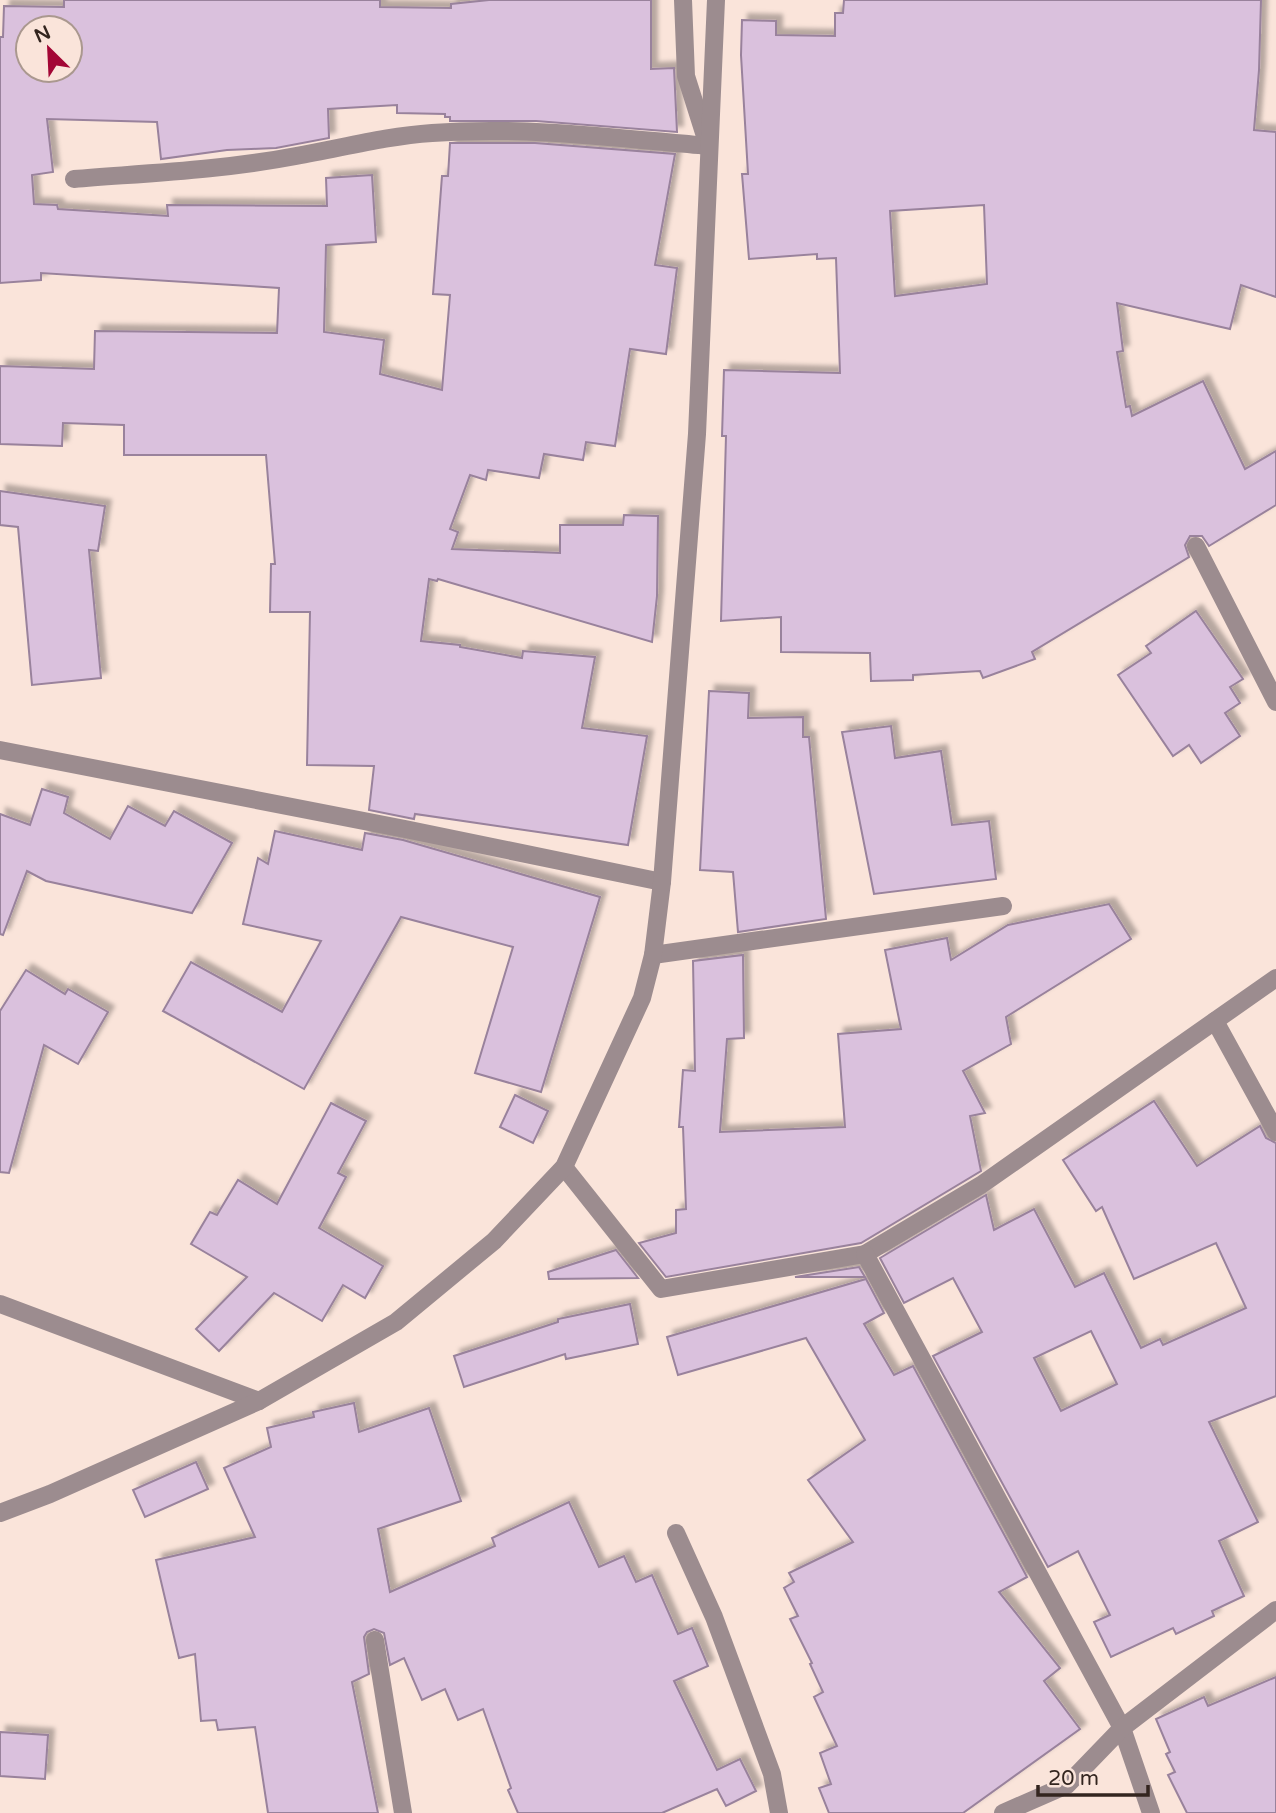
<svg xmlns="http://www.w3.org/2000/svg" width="1276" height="1813" font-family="'Varela Round',sans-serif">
	<defs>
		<filter id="shadow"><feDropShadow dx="6" dy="-6" stdDeviation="2" flood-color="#0004"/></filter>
	</defs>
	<rect width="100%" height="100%" fill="#fae4da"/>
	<g fill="#dac1dd" stroke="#99829c" stroke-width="2" fill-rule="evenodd" filter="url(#shadow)">
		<path d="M 64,0 L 380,0 L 380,7 L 451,8 L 451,4 L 489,0 L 651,0 L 651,69 L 674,68 L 677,132 L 536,121 L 450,121 L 450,117 L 445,117 L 445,114 L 397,113 L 397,105 L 328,109 L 329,138 L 276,148 L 227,150 L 161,159 L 157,122 L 47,119 L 53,172 L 32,175 L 34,204 L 57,205 L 58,209 L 168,216 L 167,205 L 327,206 L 326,178 L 372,175 L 376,242 L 326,245 L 324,332 L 384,340 L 380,374 L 442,390 L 450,295 L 433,294 L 442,176 L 448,176 L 450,143 L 535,143 L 675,154 L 655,265 L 677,268 L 666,354 L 630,349 L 615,446 L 586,442 L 583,460 L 544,454 L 539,478 L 488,470 L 486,480 L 470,475 L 450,529 L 458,532 L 452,549 L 560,553 L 560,525 L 623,525 L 624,515 L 658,516 L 657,596 L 652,642 L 438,579 L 437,581 L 429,579 L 421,641 L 460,645 L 460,647 L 522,658 L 523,651 L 595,657 L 582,728 L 647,736 L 628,845 L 415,814 L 414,819 L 369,810 L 374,766 L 307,765 L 310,612 L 270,612 L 271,564 L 275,564 L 266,455 L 124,455 L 124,425 L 63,423 L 62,446 L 0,444 L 0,366 L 94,369 L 95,331 L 277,333 L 279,288 L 41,273 L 41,280 L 0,283 L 0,37 L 3,37 L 4,6 L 64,7 ZM 28,28 L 70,28 L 70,70 L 28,70 Z"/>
		<path d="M 844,0 L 1261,0 L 1259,70 L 1254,130 L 1276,132 L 1276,297 L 1241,285 L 1230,329 L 1117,303 L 1123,351 L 1117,352 L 1126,407 L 1130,406 L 1132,416 L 1203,381 L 1245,469 L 1276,451 L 1276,505 L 1209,546 L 1202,536 L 1190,536 L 1185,545 L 1189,557 L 1032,652 L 1035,659 L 983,678 L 980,671 L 913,675 L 913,680 L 871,681 L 870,653 L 781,652 L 781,617 L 721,621 L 726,436 L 722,436 L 724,370 L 840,373 L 836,258 L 817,259 L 817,254 L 749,259 L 742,174 L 748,174 L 741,55 L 742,20 L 776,21 L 776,35 L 835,36 L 835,13 L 843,13 ZM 984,205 L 987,284 L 895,296 L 890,211 Z"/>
		<path d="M 0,491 L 105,506 L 98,551 L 89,550 L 101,678 L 32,685 L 18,527 L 0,525 Z"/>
		<path d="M 1196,611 L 1243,679 L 1230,687 L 1240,703 L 1225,713 L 1240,736 L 1201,763 L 1189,745 L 1173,756 L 1118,675 L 1151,653 L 1146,646 Z"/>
		<path d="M 709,691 L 749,693 L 748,718 L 803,717 L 803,737 L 809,737 L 826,919 L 738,932 L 733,872 L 700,870 Z"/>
		<path d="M 891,726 L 895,758 L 941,751 L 952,825 L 989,821 L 996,879 L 874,894 L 842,732 Z"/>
		<path d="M 42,789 L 68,797 L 64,813 L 110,839 L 128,806 L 165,826 L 174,811 L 232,843 L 192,913 L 46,881 L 27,871 L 3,935 L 0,934 L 0,814 L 30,825 Z"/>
		<path d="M 275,831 L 362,850 L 365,833 L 403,840 L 600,897 L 541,1092 L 475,1073 L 513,947 L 401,917 L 304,1089 L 163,1011 L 191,962 L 282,1012 L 321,941 L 243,924 L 258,858 L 268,864 Z"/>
		<path d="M 1109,904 L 1131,939 L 1006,1017 L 1011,1044 L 963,1071 L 985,1113 L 970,1116 L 981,1171 L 861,1243 L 666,1277 L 639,1243 L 676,1233 L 676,1210 L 686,1209 L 683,1127 L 679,1127 L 683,1070 L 695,1071 L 693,961 L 743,955 L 744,1038 L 727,1039 L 720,1132 L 845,1127 L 838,1034 L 901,1029 L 885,950 L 947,938 L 951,960 L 1008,925 Z"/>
		<path d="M 26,970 L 65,994 L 68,989 L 108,1012 L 78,1064 L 44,1045 L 9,1173 L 0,1172 L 0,1011 Z"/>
		<path d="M 515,1095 L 548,1111 L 533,1143 L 500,1127 Z"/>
		<path d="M 1154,1101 L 1197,1166 L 1260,1126 L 1266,1138 L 1276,1143 L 1276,1396 L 1209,1422 L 1258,1522 L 1219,1541 L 1244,1596 L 1212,1611 L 1214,1616 L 1176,1634 L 1173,1628 L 1111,1657 L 1094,1622 L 1110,1615 L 1078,1551 L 1048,1567 L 933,1356 L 982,1332 L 953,1278 L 904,1303 L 880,1258 L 986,1195 L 994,1230 L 1034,1209 L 1075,1287 L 1104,1273 L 1141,1348 L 1160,1339 L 1163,1345 L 1246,1308 L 1216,1243 L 1134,1279 L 1102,1207 L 1096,1211 L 1063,1160 ZM 1091,1331 L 1117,1384 L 1061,1411 L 1034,1358 Z"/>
		<path d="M 331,1103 L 366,1121 L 338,1173 L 346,1177 L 319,1228 L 383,1266 L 365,1298 L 343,1285 L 322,1321 L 274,1293 L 219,1351 L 196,1329 L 247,1277 L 191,1244 L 210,1212 L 217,1215 L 238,1180 L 277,1204 Z"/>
		<path d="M 616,1250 L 638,1278 L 549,1279 L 548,1272 Z"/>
		<path d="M 859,1267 L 865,1277 L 795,1277 Z"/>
		<path d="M 866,1279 L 884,1313 L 864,1324 L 894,1375 L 913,1366 L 1027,1577 L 999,1592 L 1060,1668 L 1044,1681 L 1080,1729 L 963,1813 L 829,1813 L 819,1788 L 831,1784 L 820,1753 L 837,1746 L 814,1697 L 823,1692 L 810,1664 L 812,1663 L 790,1619 L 798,1616 L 784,1588 L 794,1582 L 789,1573 L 853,1542 L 808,1480 L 865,1440 L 806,1338 L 678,1375 L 667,1337 Z"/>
		<path d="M 630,1304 L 638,1344 L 566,1359 L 565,1354 L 464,1387 L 454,1356 L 558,1322 L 558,1319 Z"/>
		<path d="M 354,1403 L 359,1432 L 429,1408 L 461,1501 L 378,1529 L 390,1592 L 495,1546 L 492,1538 L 569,1502 L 599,1567 L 624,1556 L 636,1582 L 652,1575 L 678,1634 L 692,1628 L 708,1666 L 674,1681 L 717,1770 L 740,1759 L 756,1791 L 726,1806 L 717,1789 L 662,1813 L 518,1813 L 508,1790 L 511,1788 L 483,1709 L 458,1720 L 445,1689 L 422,1700 L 404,1658 L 390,1665 L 384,1633 L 374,1629 L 367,1632 L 364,1637 L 369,1674 L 352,1682 L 378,1813 L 268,1813 L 255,1727 L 218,1730 L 216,1720 L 201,1721 L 195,1654 L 179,1658 L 156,1560 L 255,1537 L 224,1468 L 271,1447 L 267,1428 L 314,1417 L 313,1412 Z"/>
		<path d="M 196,1462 L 208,1489 L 145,1517 L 133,1490 Z"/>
		<path d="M 1276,1677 L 1276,1813 L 1187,1813 L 1168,1775 L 1175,1772 L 1166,1754 L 1170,1752 L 1156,1719 L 1204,1697 L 1208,1706 Z"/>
		<path d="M 0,1732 L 48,1735 L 45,1779 L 0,1776 Z"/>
	</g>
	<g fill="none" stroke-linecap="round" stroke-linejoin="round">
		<g stroke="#9c8c8f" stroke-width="18">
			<path d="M 683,0 L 686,76 L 705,136"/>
			<path d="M 74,179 C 148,173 223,170 296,156 C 342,148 386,136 432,133 C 524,126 616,138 708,146"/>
			<path d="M 1196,546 L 1276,702"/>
			<path d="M 0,750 L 405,829 L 662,882"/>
			<path d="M 653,955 L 1003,906"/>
			<path d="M 1215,1021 L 1276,1132"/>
			<path d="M 564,1167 L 661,1289 L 865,1254 L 981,1185 L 1276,978"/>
			<path d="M 865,1254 L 1122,1728 L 1151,1813"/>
			<path d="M 0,1304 L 259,1401"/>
			<path d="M 0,1513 L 50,1494 L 259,1401 L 396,1322 L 494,1241 L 564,1167 L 642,998 L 653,955 L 662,882 L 697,434 L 716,0"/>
			<path d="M 676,1533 L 714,1617 L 772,1774 L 779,1813"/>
			<path d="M 375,1640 L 403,1813"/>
			<path d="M 1003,1813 L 1067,1785 L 1122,1728 L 1276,1610"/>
		</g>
	</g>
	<g transform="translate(49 49) rotate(336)"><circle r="33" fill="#fae4da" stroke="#aa988f" stroke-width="2"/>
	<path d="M0-5L12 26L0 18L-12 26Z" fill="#a30635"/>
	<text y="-10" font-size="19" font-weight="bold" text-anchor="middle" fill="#33251f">N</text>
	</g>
	<path d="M1038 1785v10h110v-10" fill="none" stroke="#33251f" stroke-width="3.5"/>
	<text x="1048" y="1785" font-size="21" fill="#33251f" stroke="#fae4da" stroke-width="5" paint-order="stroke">20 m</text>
</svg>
